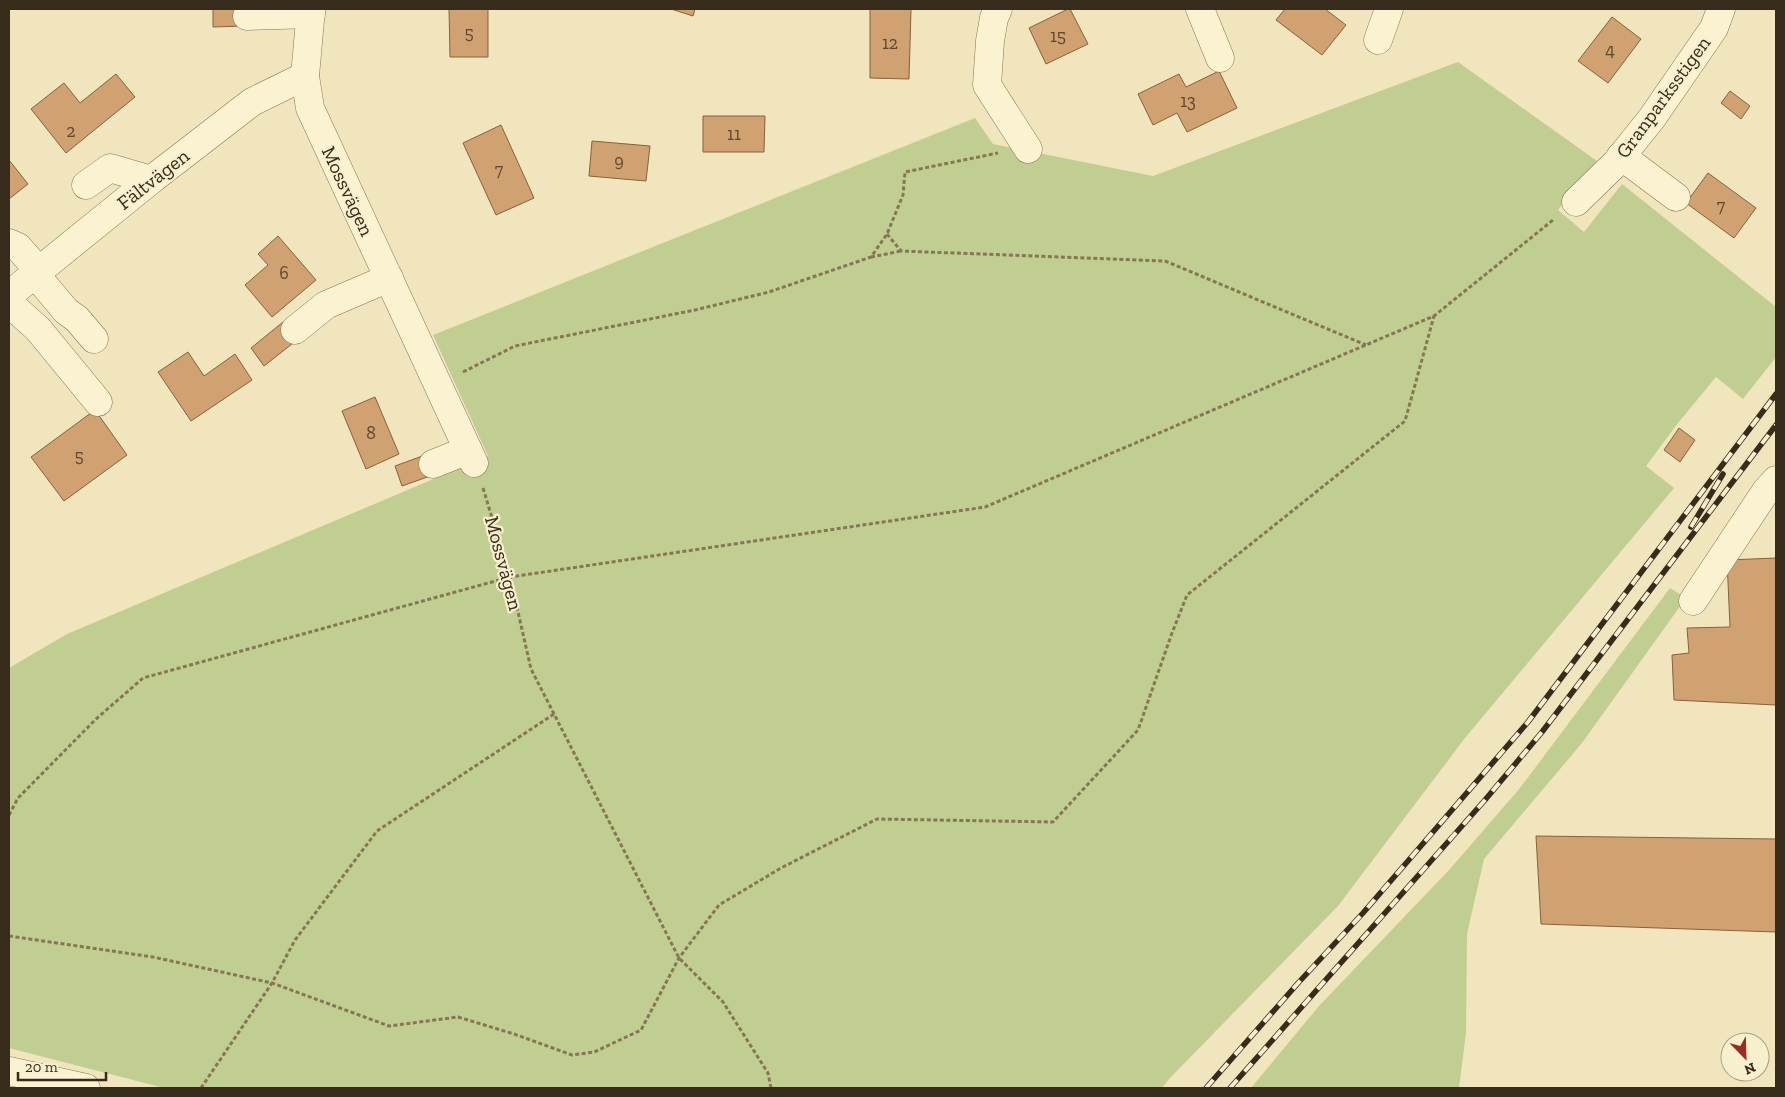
<svg xmlns="http://www.w3.org/2000/svg" width="1785" height="1097" font-family="'Zilla Slab',serif">
	<rect width="100%" height="100%" fill="#f0e5bd"/>
	<g fill="#c1ce91">
		<path d="M 1458,62 L 1597,161 L 1558,210 L 1584,232 L 1622,184 L 1776,307 L 1776,357 L 1743,399 L 1716,377 L 1678,423 L 1646,466 L 1674,488 L 1465,738 L 1338,906 L 1169,1079 L 1162,1088 L 164,1088 L 9,1048 L 9,668 L 67,634 L 488,456 L 433,335 L 975,118 L 993,144 L 1153,176 Z"/>
		<path d="M 1670,588 L 1686,598 L 1582,743 L 1484,859 L 1467,934 L 1466,1033 L 1459,1088 L 1251,1088 L 1319,1006 L 1450,869 L 1520,788 Z"/>
	</g>
	<g fill="#d0a171" stroke="#89613a">
		<path d="M 213,9 L 243,9 L 243,26 L 213,27 Z"/>
		<path d="M 449,9 L 488,9 L 488,57 L 450,57 Z"/>
		<path d="M 671,9 L 695,9 L 693,16 Z"/>
		<path d="M 870,9 L 911,9 L 909,79 L 870,78 Z"/>
		<path d="M 1068,9 L 1070,9 L 1088,44 L 1046,64 L 1029,28 Z"/>
		<path d="M 1285,9 L 1325,9 L 1346,25 L 1322,55 L 1276,20 Z"/>
		<path d="M 1612,17 L 1641,39 L 1608,83 L 1578,61 Z"/>
		<path d="M 1219,71 L 1237,108 L 1187,132 L 1177,113 L 1153,125 L 1138,94 L 1179,74 L 1186,87 Z"/>
		<path d="M 116,74 L 135,97 L 66,153 L 31,109 L 64,83 L 80,103 Z"/>
		<path d="M 1730,91 L 1750,106 L 1741,119 L 1721,103 Z"/>
		<path d="M 703,116 L 765,116 L 764,152 L 703,152 Z"/>
		<path d="M 501,125 L 534,198 L 496,215 L 463,143 Z"/>
		<path d="M 592,141 L 650,146 L 646,181 L 589,176 Z"/>
		<path d="M 9,160 L 28,184 L 9,199 Z"/>
		<path d="M 1708,173 L 1756,208 L 1734,238 L 1686,203 Z"/>
		<path d="M 278,236 L 316,280 L 272,317 L 245,285 L 268,265 L 258,254 Z"/>
		<path d="M 283,322 L 297,340 L 264,366 L 251,348 Z"/>
		<path d="M 188,352 L 204,376 L 235,354 L 252,380 L 191,421 L 158,372 Z"/>
		<path d="M 375,397 L 399,454 L 366,469 L 342,411 Z"/>
		<path d="M 95,410 L 127,455 L 64,501 L 31,457 Z"/>
		<path d="M 1679,428 L 1695,440 L 1680,462 L 1664,450 Z"/>
		<path d="M 425,455 L 433,475 L 402,486 L 395,466 Z"/>
		<path d="M 1776,558 L 1776,705 L 1674,700 L 1672,655 L 1689,653 L 1687,628 L 1730,627 L 1727,560 Z"/>
		<path d="M 1536,836 L 1776,839 L 1776,932 L 1541,924 Z"/>
	</g>
	<g fill="none" stroke-linecap="round" stroke-linejoin="round">
		<g stroke="#887556" stroke-width="29">
			<g id="minor">
				<path d="M 311,9 L 305,76 L 310,108 L 474,463"/>
				<path d="M 998,9 L 994,18 L 990,41 L 987,85 L 1028,149"/>
				<path d="M 1200,9 L 1220,58"/>
				<path d="M 247,16 L 311,14"/>
				<path d="M 1378,40 L 1389,9"/>
				<path d="M 1621,156 L 1676,197"/>
				<path d="M 86,185 L 110,168 L 151,180"/>
				<path d="M 1576,202 L 1616,163 L 1652,118 L 1714,28 L 1721,9"/>
				<path d="M 9,243 L 18,247 L 39,271"/>
				<path d="M 35,274 L 66,311 L 77,319 L 94,339"/>
				<path d="M 9,295 L 151,180 L 252,102 L 305,76"/>
				<path d="M 9,303 L 38,329 L 98,402"/>
				<path d="M 295,330 L 326,305 L 389,278"/>
				<path d="M 433,464 L 468,450"/>
				<path d="M 1693,601 L 1766,491 L 1776,480"/>
				<path d="M 9,1071 L 86,1088"/>
			</g>
		</g>
		<g stroke="#887556" stroke-width="3" stroke-dasharray="4 2.5" stroke-linecap="butt">
			<path d="M 887,234 L 901,251 L 1165,261 L 1366,345"/>
			<path d="M 871,257 L 901,251"/>
			<path d="M 463,372 L 515,346 L 695,310 L 769,292 L 871,257 L 887,234 L 903,195 L 905,172 L 998,153"/>
			<path d="M 483,488 L 510,577 L 531,669 L 679,958 L 723,1002 L 768,1073 L 771,1088"/>
			<path d="M 9,815 L 18,798 L 96,719 L 143,678 L 510,577 L 985,507 L 1434,316 L 1553,220"/>
			<path d="M 9,936 L 153,957 L 272,983 L 389,1026 L 458,1017 L 514,1034 L 572,1055 L 594,1052 L 641,1030 L 679,958 L 719,905 L 781,868 L 877,819 L 1053,822 L 1138,730 L 1172,633 L 1187,595 L 1405,421 L 1434,316"/>
			<path d="M 201,1088 L 272,983 L 295,940 L 377,831 L 554,714"/>
		</g>
		<use href="#minor" stroke="#faf2d1" stroke-width="28"/>
		<g stroke="#372b1b" stroke-width="5.5">
			<g id="rail">
				<path d="M 1691,527 L 1723,474"/>
				<path d="M 1206,1088 L 1299,982 L 1363,913 L 1528,722 L 1776,394"/>
				<path d="M 1230,1088 L 1485,800 L 1542,732 L 1776,425"/>
			</g>
		</g>
		<use href="#rail" stroke="#f7efcd" stroke-width="4" stroke-dasharray="11" stroke-linecap="butt"/>
	</g>
	<g text-anchor="middle" dominant-baseline="central" stroke-width="4.5" stroke-linejoin="round" paint-order="stroke">
		<g font-size="18" fill="#5d4830">
			<text x="469" y="33">5</text>
			<text x="1058" y="36">15</text>
			<text x="890" y="43">12</text>
			<text x="1610" y="50">4</text>
			<text x="1188" y="101">13</text>
			<text x="71" y="131">2</text>
			<text x="734" y="134">11</text>
			<text x="619" y="161">9</text>
			<text x="499" y="170">7</text>
			<text x="1721" y="206">7</text>
			<text x="284" y="273">6</text>
			<text x="371" y="433">8</text>
			<text x="79" y="456">5</text>
		</g>
		<g font-size="20" fill="#372b1b" stroke="#f7efcd">
			<text transform="translate(1663 97) rotate(-54)">Granparksstigen</text>
			<text transform="translate(153 179) rotate(-38)">Fältvägen</text>
			<text transform="translate(348 191) rotate(65)">Mossvägen</text>
			<text transform="translate(504 563) rotate(75)">Mossvägen</text>
		</g>
	</g>
	<rect width="1785" height="1097" fill="none" stroke="#372b1b" stroke-width="20"/>
	<g transform="translate(1745 1057) rotate(157)"><circle r="24" fill="#f7efcd" stroke="#aaa186"/>
	<path d="M0-4L9 19L0 12L-9 19Z" fill="#9a2d23"/>
	<text y="-8" font-size="14" font-weight="bold" text-anchor="middle" fill="#372b1b">N</text>
	</g>
	<path d="M18 1072v8h88v-8" fill="none" stroke="#372b1b" stroke-width="2.5"/>
	<text x="25" y="1072" font-size="15" fill="#372b1b" stroke="#f7efcd" stroke-width="4" paint-order="stroke">20 m</text>
</svg>
